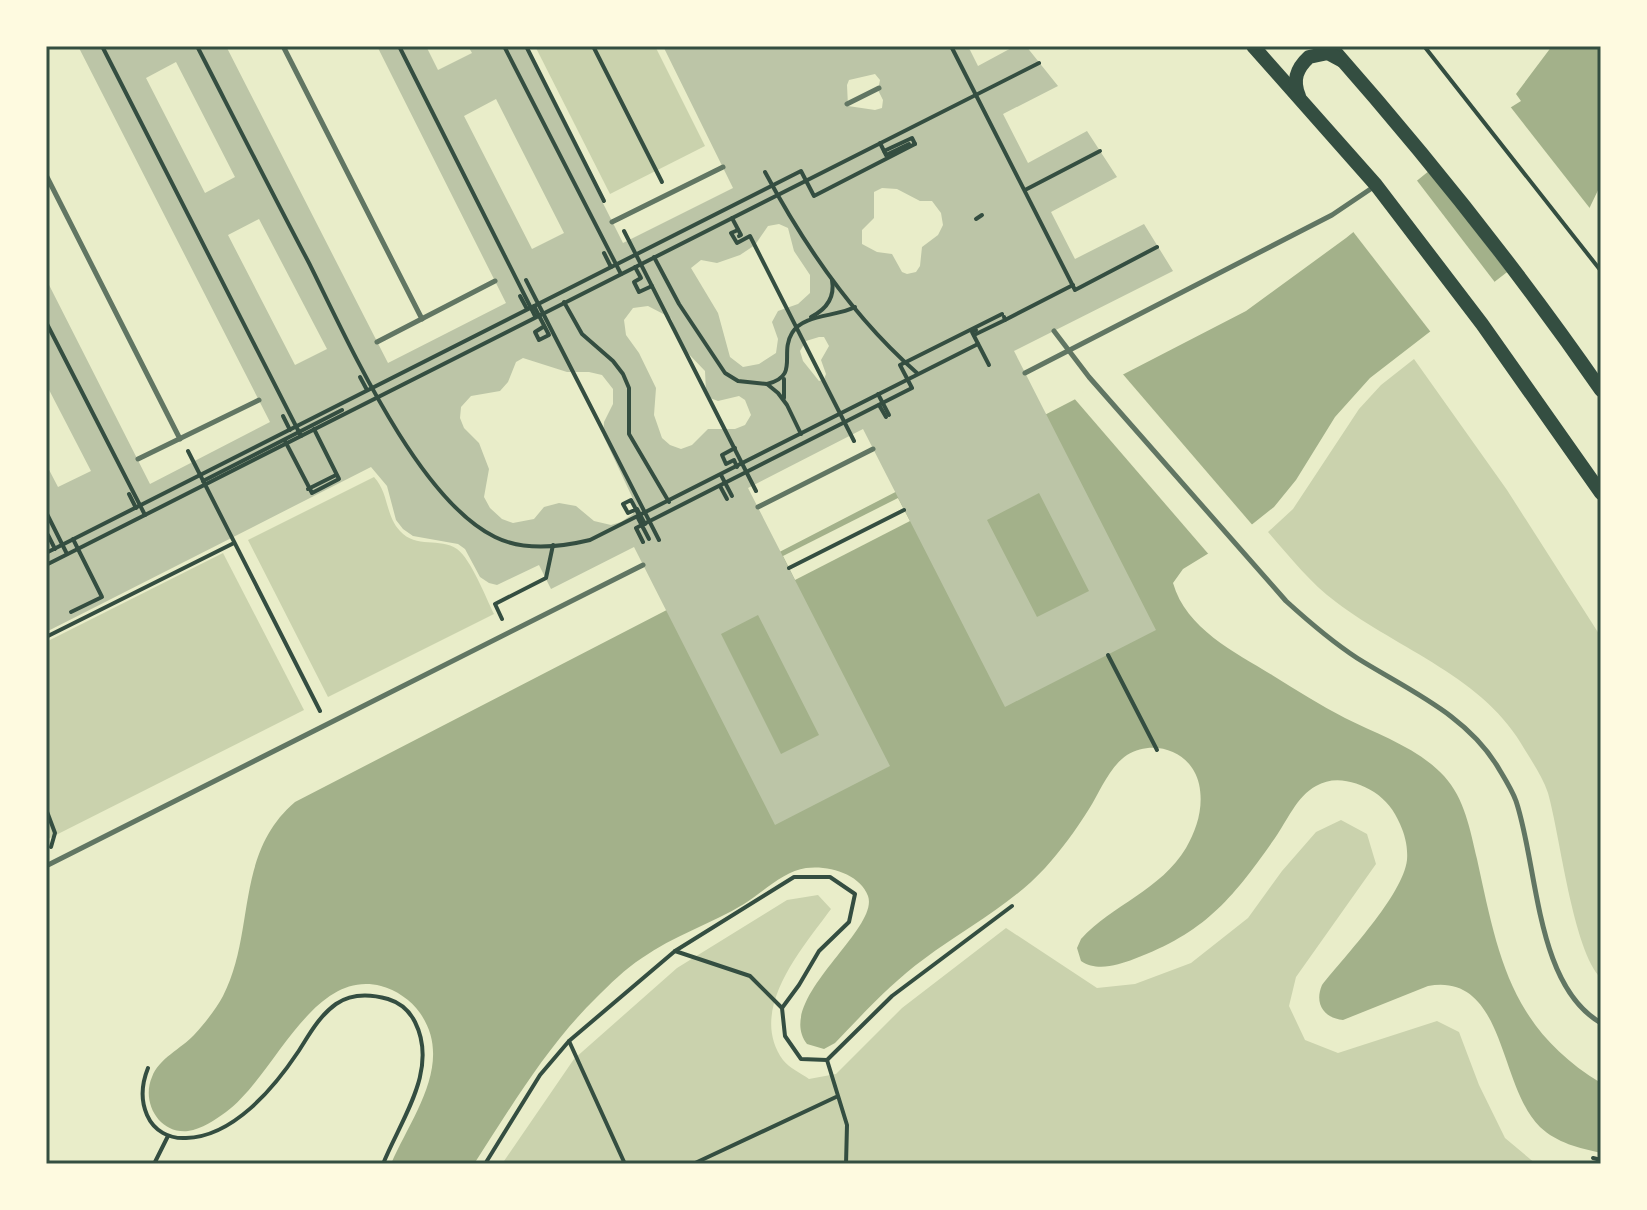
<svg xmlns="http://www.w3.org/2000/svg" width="1647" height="1210" font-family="'Source Sans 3',sans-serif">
	<rect width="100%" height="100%" fill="#e9edc9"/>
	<g fill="#cad2ad">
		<path d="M 535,46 L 655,46 L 705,146 L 610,194 Z"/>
		<path d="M 1414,359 L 1507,490 L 1601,637 L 1601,978 C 1573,951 1560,835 1548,793 C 1543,778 1533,763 1525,750 C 1485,677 1399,650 1336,602 C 1310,583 1289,556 1268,532 L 1293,509 L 1359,409 L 1381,385 Z"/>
		<path d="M 374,477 C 389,493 385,515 400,531 C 416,549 440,537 457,549 C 471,559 486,598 494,614 L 328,697 L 248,540 Z"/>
		<path d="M 223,553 L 304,710 L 46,840 L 46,642 Z"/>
		<path d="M 1341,820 L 1367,834 L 1376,864 L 1296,977 L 1289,1006 L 1305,1040 L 1338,1053 L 1437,1021 L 1459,1032 L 1479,1085 L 1505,1138 L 1536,1164 L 502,1164 L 574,1059 L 677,968 L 787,900 L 818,895 L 831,909 C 802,949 747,1010 783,1060 C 789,1068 801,1073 809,1079 L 836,1074 L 902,1008 L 1006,928 L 1097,988 L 1135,984 L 1191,963 L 1248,918 L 1282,871 L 1316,832 Z"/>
	</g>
	<path fill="#a3b18a" d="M 1552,46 L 1601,46 L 1601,184 L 1589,209 L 1370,378 L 1335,417 L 1296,480 L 1274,507 L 1240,534 L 1183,569 L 1173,583 C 1186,629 1235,652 1272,675 C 1296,690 1320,705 1345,718 C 1379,735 1418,748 1444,776 C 1465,799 1470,830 1477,859 C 1498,955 1510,1028 1601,1083 L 1601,1153 C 1579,1148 1557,1143 1540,1127 C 1498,1086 1506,972 1428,986 L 1343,1020 C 1324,1018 1314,1004 1322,985 C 1345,956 1403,895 1407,860 C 1408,847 1405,835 1400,824 C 1394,810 1386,800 1374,792 C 1356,781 1334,775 1316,786 C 1297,796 1287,821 1275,838 C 1232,899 1206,932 1134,959 C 1118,965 1097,972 1081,961 L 1077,948 L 1081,939 C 1112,905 1161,890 1186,848 C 1197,829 1204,807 1199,784 C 1192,752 1155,738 1127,755 C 1109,767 1100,792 1089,809 C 1076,830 1061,850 1045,868 C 1011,905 964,929 924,959 C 891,983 863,1014 835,1043 L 824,1049 L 807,1044 C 773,1000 880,930 868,896 C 860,874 829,865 806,868 C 784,871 763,892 744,904 C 711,924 673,936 642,958 C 625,969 610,984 596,998 C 547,1046 511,1107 474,1164 L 391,1164 C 411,1117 455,1063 420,1013 C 411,1000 396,990 381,986 C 312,968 275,1076 226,1112 C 215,1120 202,1129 188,1131 C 159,1134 141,1102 152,1077 C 159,1058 181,1049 194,1035 C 205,1023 216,1009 223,996 C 256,932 234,854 295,802 L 1246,311 L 1346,238 L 1497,116 L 1521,101 L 1516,94 Z"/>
	<g fill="#e9edc9">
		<path d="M 1509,105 L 1592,211 L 1510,276 L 1427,168 L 1494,114 Z"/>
		<path d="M 1415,178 L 1497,285 L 1433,335 L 1351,229 Z"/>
		<path d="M 1121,372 L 1255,528 L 1211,557 L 1073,397 Z"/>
		<path d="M 898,498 L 910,521 L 795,580 L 783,556 Z"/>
	</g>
	<path fill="#bcc5a7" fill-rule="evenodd" d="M 78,46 L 226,46 L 388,363 L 506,303 L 377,46 L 426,46 L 438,70 L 472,53 L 468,46 L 524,46 L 623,243 L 733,188 L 663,46 L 968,46 L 978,66 L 1015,46 L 1026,46 L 1058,86 L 1003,114 L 1028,163 L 1087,131 L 1117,177 L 1051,212 L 1075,259 L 1144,224 L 1173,271 L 1014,351 L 1156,630 L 1005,707 L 863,429 L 748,488 L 890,766 L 775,825 L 634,547 L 551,589 L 539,565 L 497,585 L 489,583 L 480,577 L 465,549 L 458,544 L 413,536 L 403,529 L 396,520 L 387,486 L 371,467 L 46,632 L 46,464 L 58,487 L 91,471 L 46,384 L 46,279 L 150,484 L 270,422 ZM 176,62 L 235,177 L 205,193 L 146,78 ZM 875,74 L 880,80 L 878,90 L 883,100 L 882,108 L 875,110 L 848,106 L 847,85 L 849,80 ZM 496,99 L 564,233 L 532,249 L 464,116 ZM 882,188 L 897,189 L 920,201 L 932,201 L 941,213 L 943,225 L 938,235 L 922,247 L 920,266 L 916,272 L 907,274 L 902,272 L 892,254 L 877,252 L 862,244 L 862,230 L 874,218 L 874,192 ZM 259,219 L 327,349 L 295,365 L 228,235 ZM 779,224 L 788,228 L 794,251 L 810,275 L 810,293 L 798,304 L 778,311 L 772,322 L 778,339 L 776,353 L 759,364 L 743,367 L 730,357 L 718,313 L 691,268 L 701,260 L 717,263 L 740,255 L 755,245 L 768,226 ZM 648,306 L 671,318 L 683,348 L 705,371 L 706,392 L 710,398 L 718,401 L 739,396 L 745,400 L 751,415 L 745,425 L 735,429 L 708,429 L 692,445 L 681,449 L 670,445 L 662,438 L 654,415 L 656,388 L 639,353 L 626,335 L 624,320 L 633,308 ZM 819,337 L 824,337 L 829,346 L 821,360 L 826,374 L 824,379 L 819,381 L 803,361 L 800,351 L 806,341 ZM 523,358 L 567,372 L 589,372 L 602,375 L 613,389 L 613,404 L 604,422 L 603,435 L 634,501 L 633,514 L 621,522 L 611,525 L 594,521 L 576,506 L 559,503 L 544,507 L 534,519 L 513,523 L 502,519 L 490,508 L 484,497 L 489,469 L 479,443 L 464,428 L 460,418 L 461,407 L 471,396 L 500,391 L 508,382 L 516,362 ZM 1039,493 L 1089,591 L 1037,617 L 987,520 ZM 758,615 L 819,735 L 781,754 L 721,634 Z"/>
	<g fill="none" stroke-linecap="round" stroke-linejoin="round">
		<g stroke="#344e41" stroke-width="4">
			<path d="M 102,46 L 301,436"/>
			<path d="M 197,46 C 234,118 271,191 309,263 C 347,339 417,499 495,537 C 523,551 561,547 590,540 L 978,344"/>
			<path d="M 399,46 L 535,316"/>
			<path d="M 504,46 L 621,274"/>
			<path d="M 526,46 L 604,201"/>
			<path d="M 593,46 L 662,182"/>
			<path d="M 951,46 L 1075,290 L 1157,247"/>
			<path d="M 1424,46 L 1601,271"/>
			<path d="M 880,143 L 886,155 L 909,144"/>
			<path d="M 884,151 L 912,138 L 915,144"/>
			<path d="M 765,172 C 804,245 854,318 917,373"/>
			<path d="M 1025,190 L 1100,151"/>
			<path d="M 732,218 L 741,235 L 739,236"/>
			<path d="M 976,219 L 982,215"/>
			<path d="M 738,230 L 731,233 L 737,243 L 750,236 L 854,441"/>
			<path d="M 624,231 L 756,491"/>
			<path d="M 604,253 L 611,267"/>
			<path d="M 654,257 L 679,304 L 725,373 L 738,381 L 767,384 L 778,393 L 787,405 L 801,434"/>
			<path d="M 635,267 L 641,278 L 634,282 L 639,292 L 652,286"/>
			<path d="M 526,280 L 659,540"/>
			<path d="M 520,296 L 527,309"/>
			<path d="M 564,302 L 582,334 L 613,361 L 623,374 L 629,388 L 629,434 L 669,502"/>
			<path d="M 534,306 L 549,335 L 539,340 L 535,332 L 543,327"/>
			<path d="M 811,317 C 827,309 835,297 832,280"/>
			<path d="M 1005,320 L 1073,285"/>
			<path d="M 46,322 L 145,515"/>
			<path d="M 976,330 L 972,332 L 989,365"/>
			<path d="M 974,335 L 1005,320 L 1004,317"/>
			<path d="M 360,377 L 367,390"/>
			<path d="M 784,379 L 784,398"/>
			<path d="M 767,384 C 800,376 779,354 792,333 C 803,314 836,317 855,307"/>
			<path d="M 878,394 L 889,415"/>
			<path d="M 879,405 L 886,417"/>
			<path d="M 283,416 L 290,430"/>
			<path d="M 285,441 L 312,493 L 339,479 L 314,429"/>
			<path d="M 735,448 L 722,455 L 726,464 L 734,460 L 737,467"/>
			<path d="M 188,451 L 320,711"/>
			<path d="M 721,475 L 732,496"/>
			<path d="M 203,481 L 342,410"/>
			<path d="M 720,486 L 727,499"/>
			<path d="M 308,489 L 336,475"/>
			<path d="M 129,494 L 136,508"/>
			<path d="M 46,512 L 67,554"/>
			<path d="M 640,517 L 631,500 L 623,504 L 628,513 L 637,509 L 645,524"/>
			<path d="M 638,518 L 649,539"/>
			<path d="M 48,535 L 55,549"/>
			<path d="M 643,542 L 636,528 L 912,388 L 900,365 L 1002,314"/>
			<path d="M 46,553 L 801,171 L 814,196 L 915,144"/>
			<path d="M 46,565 L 1039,63"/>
			<path d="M 789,568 L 904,510"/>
			<path d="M 71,612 L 102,597 L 73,539"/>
			<path d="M 502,619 L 495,604 L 546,578 L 553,545"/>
			<path d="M 46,637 L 234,543"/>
			<path d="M 1108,655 L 1157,750"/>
			<path d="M 46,809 L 55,833 L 51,847"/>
			<path d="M 675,951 L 750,976 L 782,1008 L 785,1036 L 801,1059 L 827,1060 L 847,1125 L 846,1164"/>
			<path d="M 569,1041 L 625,1164"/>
			<path d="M 827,1060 L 892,996 L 1012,906"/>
			<path d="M 148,1068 C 142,1083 140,1099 147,1115 C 154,1131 169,1139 186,1138 C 233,1137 274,1088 298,1052 C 309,1035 319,1016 336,1004 C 352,993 370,994 388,999 C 401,1003 409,1010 415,1022 C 439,1070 401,1119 383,1164"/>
			<path d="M 1593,1158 L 1601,1160"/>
			<path d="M 154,1164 L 168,1136"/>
			<path d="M 485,1164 L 540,1075 L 569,1041 L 675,951 L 794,877 L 830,877 L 855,894 L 849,922 L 819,951 L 799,985 L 782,1008"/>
			<path d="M 693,1164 L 836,1097"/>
		</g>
		<g stroke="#617663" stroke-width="5">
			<path d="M 283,46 L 422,319"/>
			<path d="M 847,104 L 879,88"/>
			<path d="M 46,175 L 180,439"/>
			<path d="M 612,222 L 723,167"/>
			<path d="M 1054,331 L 1089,377 L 1286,601 C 1308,621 1331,641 1357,658 C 1408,690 1468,715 1499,769 C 1505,779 1512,790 1516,801 C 1538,866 1535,985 1601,1023"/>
			<path d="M 377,342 L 495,281"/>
			<path d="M 1025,373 L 1332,215 L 1375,186"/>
			<path d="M 138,459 L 259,400"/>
			<path d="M 758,507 L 873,449"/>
			<path d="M 46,866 L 643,565"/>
		</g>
		<g stroke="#344e41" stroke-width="14">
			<path d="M 1253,46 L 1376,185 L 1482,324 L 1601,493"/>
			<path d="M 1330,46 C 1427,156 1518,270 1601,390"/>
			<path d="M 1299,96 C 1292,80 1297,68 1309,57 L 1328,53 L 1341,60"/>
		</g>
	</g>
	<rect width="1647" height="1210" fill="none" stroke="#fefae0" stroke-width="96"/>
	<rect x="48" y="48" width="1551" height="1114" fill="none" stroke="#344e41" stroke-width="3"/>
</svg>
